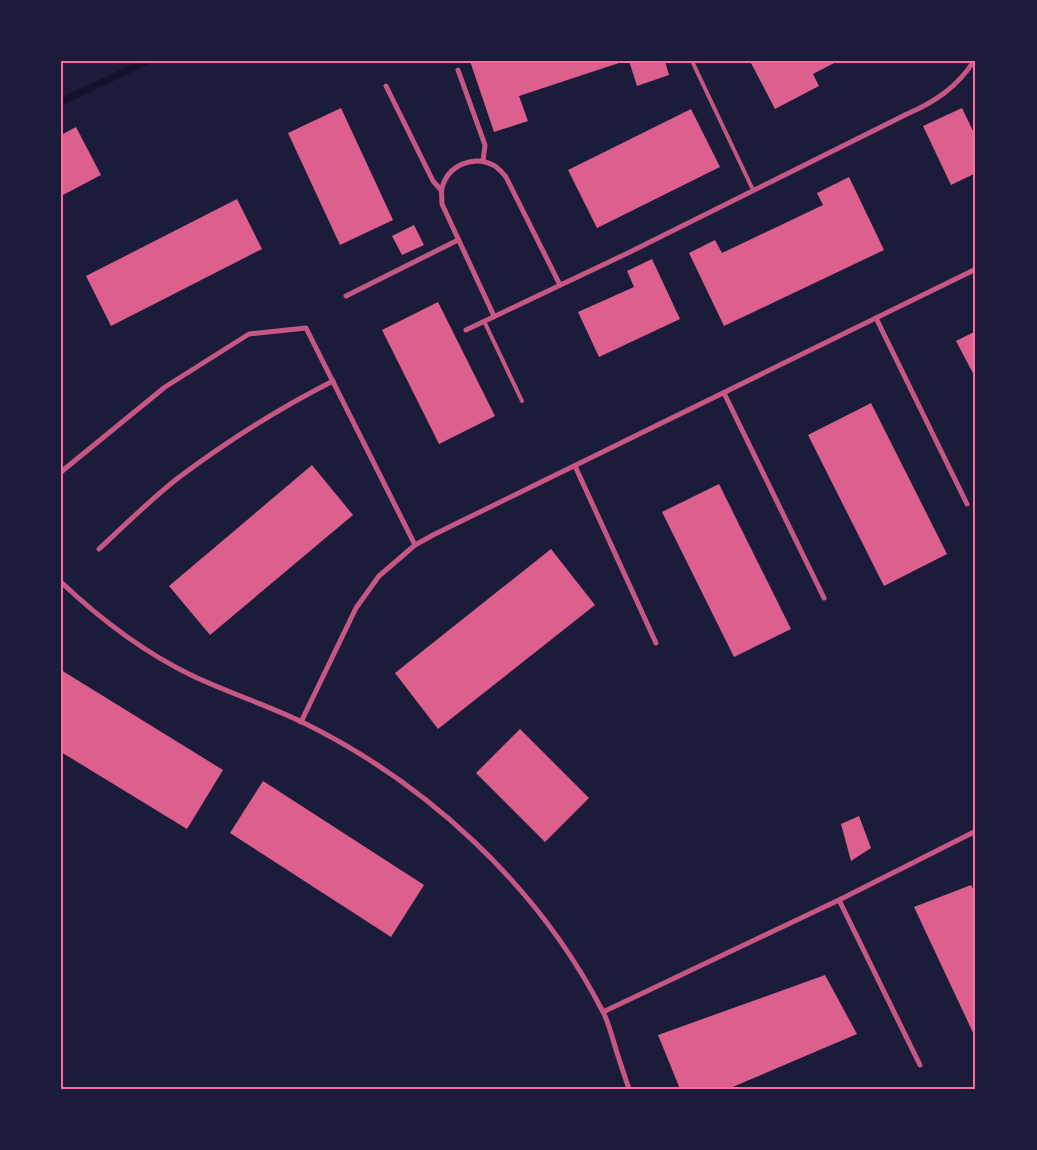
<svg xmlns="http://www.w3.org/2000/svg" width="1037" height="1150" font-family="Commissioner,sans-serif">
	<rect width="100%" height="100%" fill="#1b1b3a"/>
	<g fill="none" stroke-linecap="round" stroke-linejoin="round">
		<path stroke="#12122b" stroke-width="7" d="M 61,102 L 147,61"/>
	</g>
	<g fill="#dd5f8e">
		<path d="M 470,61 L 622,61 L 622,62 L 519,96 L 528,121 L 494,132 Z"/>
		<path d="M 629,61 L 665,61 L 669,75 L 637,86 Z"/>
		<path d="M 750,61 L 838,61 L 813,74 L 819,86 L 775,109 Z"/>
		<path d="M 341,108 L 393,220 L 340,245 L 288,133 Z"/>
		<path d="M 962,108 L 976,137 L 976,173 L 951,185 L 923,126 Z"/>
		<path d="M 691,109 L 720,167 L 597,228 L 568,170 Z"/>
		<path d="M 76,127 L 101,175 L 61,196 L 61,135 Z"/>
		<path d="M 849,177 L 884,250 L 724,326 L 689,253 L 715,240 L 722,253 L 823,205 L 817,193 Z"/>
		<path d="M 237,199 L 262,249 L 111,326 L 86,276 Z"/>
		<path d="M 414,225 L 424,245 L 402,255 L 392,236 Z"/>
		<path d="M 652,259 L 680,319 L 599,357 L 578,312 L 634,287 L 627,271 Z"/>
		<path d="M 438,302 L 495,416 L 439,444 L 382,330 Z"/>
		<path d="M 976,331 L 976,379 L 956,341 Z"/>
		<path d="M 871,403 L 947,554 L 884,586 L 808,435 Z"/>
		<path d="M 312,465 L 353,515 L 210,635 L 169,586 Z"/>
		<path d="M 719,484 L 791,629 L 734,657 L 662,512 Z"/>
		<path d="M 551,549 L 595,605 L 438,729 L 395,673 Z"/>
		<path d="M 61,670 L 223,770 L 187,829 L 61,752 Z"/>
		<path d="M 520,729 L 589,798 L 545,842 L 476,773 Z"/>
		<path d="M 263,781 L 424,885 L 391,937 L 230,833 Z"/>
		<path d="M 859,816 L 871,848 L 851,861 L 841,824 Z"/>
		<path d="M 971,885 L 976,894 L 976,1039 L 914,907 Z"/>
		<path d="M 825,975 L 857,1034 L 728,1089 L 680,1089 L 658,1035 Z"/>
	</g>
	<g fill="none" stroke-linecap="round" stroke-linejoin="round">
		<g stroke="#c65784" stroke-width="4">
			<path d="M 692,61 L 753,190"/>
			<path d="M 484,321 L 522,401"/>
		</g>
		<g stroke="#c65784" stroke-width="5">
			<path d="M 458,70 L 485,145 L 483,161"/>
			<path d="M 386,86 L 433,181 L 441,190"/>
			<path d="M 346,296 L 458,240"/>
			<path d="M 494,316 L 442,204 C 442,199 441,193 442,188 C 448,165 474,154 495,166 C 499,169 503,173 506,177 L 560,285"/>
			<path d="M 876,318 L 967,504"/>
			<path d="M 466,330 L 630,252 L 907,114 C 935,102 957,87 974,61"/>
			<path d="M 724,393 L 824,598"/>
			<path d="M 575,466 L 656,643"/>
			<path d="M 61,472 L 165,387 L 249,334 L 306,328 L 415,545"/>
			<path d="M 99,549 C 125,525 151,499 178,478 C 227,441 278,409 333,381"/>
			<path d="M 61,582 C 100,619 145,653 193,676 C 229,693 267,705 302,722 C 427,783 538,886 602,1010 C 607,1018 609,1028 612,1036 C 617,1054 623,1071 629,1089"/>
			<path d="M 301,722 L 356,608 L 379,576 L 415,545 L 435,534 L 976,269"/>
			<path d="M 839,900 L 920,1065"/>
			<path d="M 603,1012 L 839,900 L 976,831"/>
		</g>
	</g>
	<rect width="1037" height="1150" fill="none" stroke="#1b1b3a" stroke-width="125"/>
	<rect x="62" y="62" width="912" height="1026" fill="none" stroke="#ff6b9d" stroke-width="2"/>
</svg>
